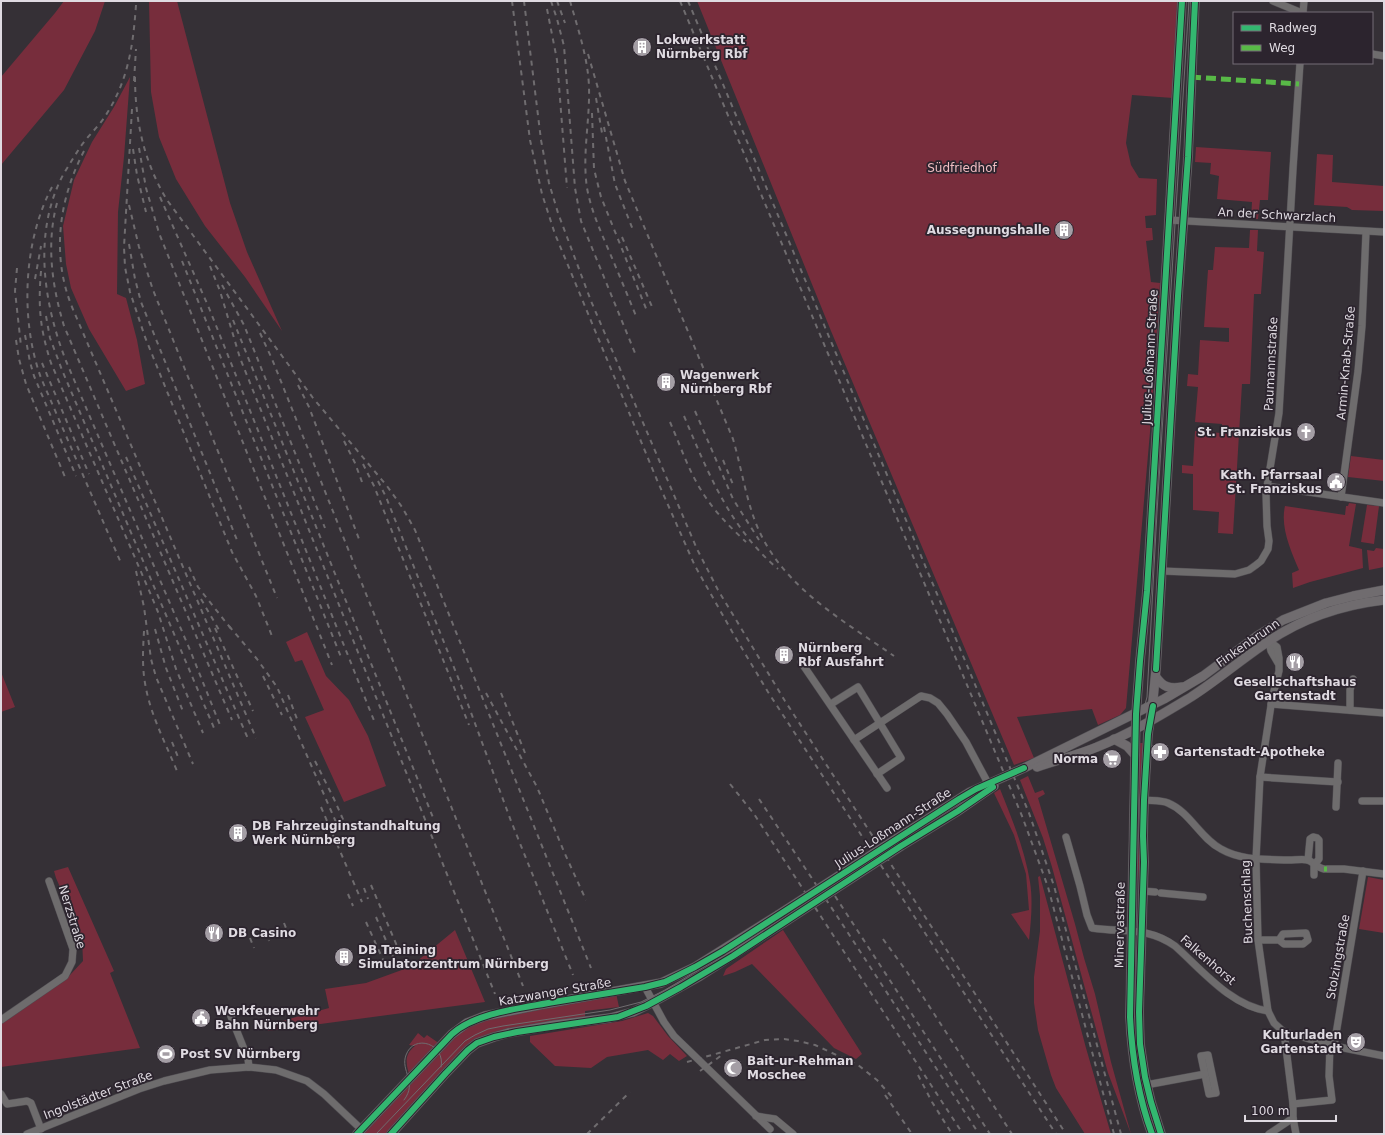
<svg xmlns="http://www.w3.org/2000/svg" width="1385" height="1135" font-family="'DejaVu Sans',sans-serif">
	<rect width="100%" height="100%" fill="#353036"/>
	<g fill="#772d3c">
		<path d="M 64,1 L 105,1 L 95,31 L 64,90 L 1,165 L 1,77 L 55,13 Z"/>
		<path d="M 149,1 L 177,1 L 230,203 L 247,252 L 282,331 L 245,277 L 205,226 L 176,179 L 159,137 L 151,92 Z"/>
		<path d="M 697,1 L 1179,1 L 1173,98 L 1132,95 L 1126,143 L 1131,165 L 1139,178 L 1157,179 L 1156,215 L 1145,216 L 1146,228 L 1152,228 L 1153,240 L 1146,241 L 1151,282 L 1160,283 L 1152,409 L 1126,708 L 1120,715 L 1098,725 L 1092,709 L 1017,717 L 1034,758 L 1014,765 L 831,331 Z"/>
		<path d="M 130,77 L 124,157 L 118,212 L 117,294 L 126,298 L 137,340 L 145,384 L 126,391 L 89,329 L 71,288 L 66,264 L 63,226 L 74,180 L 92,142 L 114,107 Z"/>
		<path d="M 1196,147 L 1271,152 L 1268,200 L 1260,200 L 1258,219 L 1251,219 L 1252,202 L 1217,199 L 1219,176 L 1210,174 L 1211,163 L 1195,162 Z"/>
		<path d="M 1317,154 L 1333,155 L 1332,182 L 1384,186 L 1384,211 L 1352,210 L 1347,207 L 1314,205 Z"/>
		<path d="M 1250,230 L 1258,230 L 1257,251 L 1264,252 L 1261,294 L 1254,294 L 1250,384 L 1242,384 L 1233,534 L 1218,533 L 1219,512 L 1193,510 L 1193,474 L 1182,473 L 1182,465 L 1193,466 L 1195,431 L 1221,433 L 1222,424 L 1195,422 L 1198,387 L 1187,386 L 1188,374 L 1198,375 L 1200,340 L 1229,342 L 1229,328 L 1204,327 L 1208,270 L 1213,270 L 1215,247 L 1249,248 Z"/>
		<path d="M 1351,456 L 1384,460 L 1384,481 L 1348,477 Z"/>
		<path d="M 1349,503 L 1356,504 L 1349,546 L 1362,549 L 1363,568 L 1310,582 L 1293,588 L 1292,573 L 1299,570 C 1291,551 1280,527 1285,506 L 1345,515 L 1346,506 L 1348,506 Z"/>
		<path d="M 1367,505 L 1379,506 L 1374,544 L 1361,542 Z"/>
		<path d="M 1376,548 L 1384,549 L 1384,567 L 1369,570 L 1367,550 L 1374,551 Z"/>
		<path d="M 307,632 L 326,676 L 349,700 L 368,736 L 386,786 L 344,802 L 305,717 L 324,710 L 302,660 L 295,662 L 286,642 Z"/>
		<path d="M 1,672 L 15,707 L 1,712 Z"/>
		<path d="M 1139,743 L 1143,743 L 1139,888 L 1137,849 Z"/>
		<path d="M 1028,776 L 1035,793 L 1043,790 L 1045,794 L 1038,798 L 1075,924 L 1084,958 L 1095,994 L 1111,1062 L 1131,1134 L 1108,1073 L 1052,867 L 1043,838 L 1020,780 Z"/>
		<path d="M 1000,789 C 1012,819 1025,850 1030,882 C 1033,901 1031,921 1029,940 L 1011,914 L 1029,910 L 1026,874 L 1014,835 L 994,793 Z"/>
		<path d="M 68,867 L 114,971 L 110,973 L 140,1048 L 1,1067 L 1,1023 L 70,975 L 83,961 L 82,938 L 56,878 L 54,871 Z"/>
		<path d="M 1040,876 L 1086,1048 L 1111,1134 L 1085,1134 L 1056,1088 L 1051,1075 L 1038,1030 L 1034,1003 L 1034,977 L 1040,931 L 1040,896 L 1038,877 Z"/>
		<path d="M 1368,877 L 1384,880 L 1384,933 L 1359,929 Z"/>
		<path d="M 455,930 L 485,1002 L 268,1031 L 267,1025 L 329,1008 L 325,989 L 366,983 L 410,967 Z"/>
		<path d="M 783,930 L 862,1054 L 856,1059 L 834,1048 L 752,964 L 735,972 L 723,976 L 726,969 Z"/>
		<path d="M 616,993 L 619,1007 L 585,1011 L 585,1018 L 487,1037 L 446,1070 L 385,1134 L 360,1134 L 411,1080 C 407,1067 402,1056 415,1046 L 409,1045 L 418,1033 L 424,1038 L 427,1035 L 443,1046 L 473,1022 Z"/>
		<path d="M 648,1013 L 653,1016 L 668,1036 L 687,1056 L 679,1061 L 670,1054 L 663,1060 L 648,1050 L 607,1057 L 591,1068 L 555,1066 L 530,1042 L 530,1036 L 622,1021 Z"/>
	</g>
	<g fill="none" stroke-linecap="round" stroke-linejoin="round">
		<g stroke="#4f4c51" stroke-width="8">
			<g id="minor">
				<path d="M 1273,1 L 1302,13"/>
				<path d="M 1303,13 L 1304,1"/>
				<path d="M 1372,54 L 1384,56"/>
				<path d="M 1169,220 L 1384,232"/>
				<path d="M 1267,486 L 1384,503"/>
				<path d="M 1341,497 L 1358,371 L 1362,326 L 1366,232"/>
				<path d="M 1162,571 L 1235,574 L 1249,570 L 1256,565 L 1261,561 L 1268,549 L 1269,541 L 1267,526 L 1266,493 L 1279,413 L 1293,169 L 1300,63"/>
				<path d="M 1268,639 L 1271,651 L 1278,663"/>
				<path d="M 1269,641 L 1277,647 L 1279,658 L 1279,671 L 1272,699 L 1260,777 L 1256,859 L 1258,940 L 1268,1011 L 1274,1023 L 1284,1032 L 1293,1104 L 1293,1118 L 1296,1134"/>
				<path d="M 801,662 L 887,788"/>
				<path d="M 831,704 L 858,687 L 901,758 L 877,774"/>
				<path d="M 1271,704 L 1384,713"/>
				<path d="M 1350,710 L 1350,690 L 1353,679"/>
				<path d="M 854,740 L 921,696 L 930,698 L 938,703 L 947,714 L 966,742 L 990,787"/>
				<path d="M 1260,777 L 1338,782"/>
				<path d="M 1144,800 C 1151,801 1161,800 1168,803 C 1190,812 1200,838 1221,849 C 1242,861 1266,859 1289,860 C 1295,860 1303,859 1308,860 C 1313,862 1318,868 1324,869"/>
				<path d="M 1362,801 L 1384,801"/>
				<path d="M 1336,807 L 1338,763"/>
				<path d="M 1066,837 L 1080,886 L 1087,915 L 1092,928 C 1123,933 1147,926 1175,946 C 1202,970 1231,1006 1268,1011"/>
				<path d="M 1308,860 L 1310,839 L 1313,837 L 1317,838 L 1319,840 L 1319,859 L 1314,865 L 1314,875"/>
				<path d="M 1327,869 L 1344,869 L 1384,874"/>
				<path d="M 1143,891 L 1155,892"/>
				<path d="M 1161,893 L 1203,897"/>
				<path d="M 1258,940 L 1279,940 L 1284,944 L 1303,944 L 1308,940 L 1306,933 L 1283,934 L 1279,940"/>
				<path d="M 645,987 L 664,1022 L 674,1036 L 770,1129"/>
				<path d="M 230,1014 L 248,1059 L 249,1067"/>
				<path d="M 1,1020 L 65,976 L 72,962 L 73,949 L 49,881"/>
				<path d="M 1284,1032 L 1334,1046 L 1384,1056"/>
				<path d="M 1334,1046 L 1363,871"/>
				<path d="M 1208,1055 L 1216,1093 L 1209,1094 L 1201,1056 Z"/>
				<path d="M 1146,1085 L 1205,1074"/>
				<path d="M 1,1094 L 7,1104 L 27,1101 L 31,1103 L 41,1129"/>
				<path d="M 1293,1104 L 1332,1100 L 1329,1076 L 1330,1045"/>
				<path d="M 756,1116 L 775,1119 L 793,1134"/>
				<path d="M 27,1134 L 139,1089 L 164,1081 L 210,1070 L 249,1067 L 276,1070 L 307,1081 L 324,1094 L 361,1129"/>
				<path d="M 1269,1134 L 1293,1118"/>
			</g>
		</g>
		<g stroke="#4f4c51" stroke-width="10">
			<g id="major">
				<path d="M 1156,677 C 1163,687 1169,689 1182,687"/>
				<path d="M 1114,739 L 1127,746 L 1135,755"/>
				<path d="M 1037,767 C 1057,760 1078,755 1097,747 C 1130,734 1161,715 1191,697 C 1216,681 1238,662 1263,645 C 1298,620 1341,605 1384,600"/>
				<path d="M 896,839 L 970,792 L 1024,768 L 1164,699 L 1203,676 L 1257,636 L 1283,620 L 1326,603 L 1353,596 L 1384,590"/>
				<path d="M 901,846 L 958,811 L 994,786"/>
				<path d="M 357,1134 L 452,1034 L 467,1023 L 485,1016 L 539,1005 L 661,983 L 695,967 L 778,915"/>
				<path d="M 391,1134 L 446,1073 L 468,1050 L 477,1043 L 494,1037 L 508,1033 L 555,1025 L 610,1018 L 633,1012 L 653,1002 L 700,976 L 783,923"/>
				<path d="M 1152,1134 C 1138,1096 1132,1057 1130,1017 L 1136,714 L 1140,661 L 1147,591 L 1182,1"/>
				<path d="M 1161,1134 L 1151,1102 L 1145,1077 L 1140,1044 L 1139,1012 L 1144,862 L 1143,836 L 1144,800 L 1148,734 L 1153,700 L 1156,669 L 1178,296 L 1188,157 L 1195,1"/>
			</g>
		</g>
		<use href="#minor" stroke="#6e6c6d" stroke-width="7"/>
		<use href="#major" stroke="#706c6f" stroke-width="9"/>
		<g stroke="#6f6c6f" stroke-width="1">
			<path d="M 404,1100 C 418,1082 400,1071 406,1055 C 414,1033 446,1044 441,1067"/>
			<path d="M 376,1134 L 465,1041 L 475,1035 L 488,1029 L 503,1026 L 610,1010 L 641,1002 L 665,990 L 719,958 L 977,791 L 1123,723 C 1136,717 1144,712 1147,697 L 1157,512 L 1189,1"/>
		</g>
		<g stroke="#6f6c6f" stroke-width="2" stroke-dasharray="5 5" stroke-linecap="butt">
			<path d="M 512,1 L 530,140 L 542,194 L 555,234 L 657,480 L 695,566 L 734,635 L 768,692 L 1056,1134"/>
			<path d="M 524,1 L 541,140 L 549,183 L 558,213 L 591,301 L 697,549 L 718,590 L 785,701 L 1066,1134"/>
			<path d="M 551,1 L 557,19 L 564,46 L 575,188 L 581,221 L 635,353"/>
			<path d="M 557,1 L 565,23"/>
			<path d="M 570,1 C 578,29 588,58 589,87 C 590,121 582,154 587,188 C 591,210 600,230 609,251 C 618,272 627,294 636,316"/>
			<path d="M 680,1 L 1022,816 L 1048,887 L 1114,1134"/>
			<path d="M 688,1 L 1029,813 L 1054,886 L 1121,1134"/>
			<path d="M 136,5 C 133,47 128,82 104,118 C 97,128 88,136 81,146 C 75,155 69,165 63,175 C 33,232 43,302 66,361 L 190,650 L 220,725"/>
			<path d="M 547,9 L 557,60 L 567,188"/>
			<path d="M 588,54 L 625,181 L 733,439 C 741,466 745,494 755,521 C 779,585 841,619 894,656"/>
			<path d="M 135,77 C 135,121 144,162 167,200 L 313,398 L 387,486 L 402,507 L 415,530 L 591,968"/>
			<path d="M 134,81 L 136,49"/>
			<path d="M 596,98 L 602,133"/>
			<path d="M 132,109 L 124,247 L 125,267 L 130,292 L 145,337 L 232,552 L 256,596 L 272,636"/>
			<path d="M 592,113 L 594,169 L 601,197 L 647,311"/>
			<path d="M 604,127 L 615,184 L 633,230"/>
			<path d="M 139,148 L 146,188 L 159,233 L 332,665"/>
			<path d="M 133,149 L 137,175 L 146,212"/>
			<path d="M 84,151 C 59,199 51,255 72,307 L 256,738"/>
			<path d="M 52,187 C 23,242 20,320 41,378 L 121,563"/>
			<path d="M 160,197 L 209,308 L 375,723"/>
			<path d="M 57,203 C 46,244 52,286 64,326 L 232,720"/>
			<path d="M 129,205 L 139,247 L 153,290 L 277,598"/>
			<path d="M 622,237 L 653,309"/>
			<path d="M 129,244 L 135,279 L 141,302 L 237,540"/>
			<path d="M 182,261 L 341,657"/>
			<path d="M 210,266 L 220,291 L 240,358 L 495,994"/>
			<path d="M 17,268 L 15,291 L 21,346"/>
			<path d="M 41,271 C 38,307 40,329 51,363 L 151,595 L 158,612 L 176,669 L 203,733"/>
			<path d="M 35,279 L 41,246"/>
			<path d="M 222,285 L 244,325 L 325,528"/>
			<path d="M 46,316 L 50,338 L 62,370 L 214,728"/>
			<path d="M 233,320 L 434,820"/>
			<path d="M 260,333 L 272,359 L 523,986"/>
			<path d="M 25,335 L 30,362 L 34,376 L 76,476"/>
			<path d="M 16,340 L 19,359 L 26,384 L 65,477"/>
			<path d="M 42,363 L 89,474"/>
			<path d="M 298,385 L 309,407 L 359,539"/>
			<path d="M 695,411 L 733,499 L 759,540"/>
			<path d="M 684,416 C 708,473 730,528 778,569"/>
			<path d="M 670,422 C 680,445 688,469 701,490 C 713,510 729,526 746,542"/>
			<path d="M 344,441 L 355,463 L 362,482"/>
			<path d="M 126,457 L 249,741"/>
			<path d="M 723,460 L 734,487"/>
			<path d="M 363,464 L 374,486 L 469,725"/>
			<path d="M 378,481 L 386,497 L 459,680 L 511,821 L 573,975"/>
			<path d="M 189,567 L 198,587 L 232,630"/>
			<path d="M 136,571 L 144,607 L 151,659 L 156,677 L 193,764"/>
			<path d="M 201,599 L 219,630"/>
			<path d="M 229,626 L 257,659 L 277,687 L 339,829"/>
			<path d="M 215,628 L 253,711"/>
			<path d="M 155,629 L 166,668 L 184,714"/>
			<path d="M 144,631 C 143,648 142,666 145,683 C 150,714 165,742 177,771"/>
			<path d="M 263,676 L 282,715"/>
			<path d="M 486,693 L 537,787 L 565,854 L 586,900"/>
			<path d="M 501,693 L 525,753"/>
			<path d="M 288,695 L 297,719"/>
			<path d="M 172,742 L 178,757"/>
			<path d="M 315,761 L 334,799 L 346,826"/>
			<path d="M 730,784 L 754,814 L 963,1134"/>
			<path d="M 759,799 L 837,916 L 979,1134"/>
			<path d="M 321,807 L 362,902"/>
			<path d="M 371,885 L 400,953"/>
			<path d="M 364,888 L 368,899"/>
			<path d="M 348,894 L 353,906"/>
			<path d="M 835,896 L 990,1134"/>
			<path d="M 376,917 L 393,957"/>
			<path d="M 366,922 L 384,962"/>
			<path d="M 284,923 L 288,933"/>
			<path d="M 265,931 L 269,941"/>
			<path d="M 250,938 L 254,948"/>
			<path d="M 883,939 L 907,972 L 1012,1134"/>
			<path d="M 687,1062 L 765,1040 L 784,1039 L 798,1041 L 815,1045 L 858,1065 L 877,1080 L 893,1098"/>
			<path d="M 700,1071 L 722,1055"/>
			<path d="M 918,1075 L 932,1102 L 952,1134"/>
			<path d="M 885,1095 L 912,1134"/>
			<path d="M 587,1134 L 630,1092"/>
		</g>
		<g stroke="#4f4c51" stroke-width="10" stroke-linecap="butt">
			<g id="major-bridge">
				<path d="M 778,915 L 896,839"/>
				<path d="M 783,923 L 901,846"/>
			</g>
		</g>
		<use href="#major-bridge" stroke="#706c6f" stroke-width="9"/>
		<g stroke="#58b947" stroke-width="5" stroke-dasharray="10 5" stroke-linecap="butt">
			<path d="M 1191,77 L 1299,84"/>
			<path d="M 1324,869 L 1327,869"/>
		</g>
		<g stroke="#2c242e" stroke-width="8">
			<g id="cycleway">
				<path d="M 1156,669 L 1178,296 L 1188,157 L 1195,1"/>
				<path d="M 1153,706 L 1148,734 L 1144,800 L 1143,836 L 1144,862 L 1139,1012 L 1140,1044 L 1145,1077 L 1151,1102 L 1161,1134"/>
				<path d="M 357,1134 L 452,1034 C 476,1012 523,1008 554,1002 C 584,997 615,992 645,987 L 665,982 L 695,967 L 723,951 L 959,799 L 976,789 L 1024,768"/>
				<path d="M 391,1134 L 446,1073 L 468,1050 L 477,1043 L 494,1037 L 517,1032 L 618,1017 L 646,1006 L 681,987 L 733,956 L 901,846 L 958,811 L 993,787"/>
				<path d="M 1152,1134 C 1138,1096 1132,1057 1130,1017 L 1136,714 L 1140,661 L 1147,591 L 1182,1"/>
			</g>
		</g>
		<use href="#cycleway" stroke="#33b770" stroke-width="6"/>
	</g>
	<defs>
		<g id="building-disc" transform="scale(1)"><circle r="9.5" fill="#a49ea5" stroke="#2c242e"/><path d="M-4-6H4V6H1V3H-1V6H-4ZM-2.5-4.3h1.7v1.8h-1.7ZM.8-4.3h1.7v1.8H.8ZM-2.5-1h1.7V.8h-1.7ZM.8-1h1.7V.8H.8Z" fill="#fff"/></g>
		<g id="church-disc" transform="scale(1)"><circle r="9.5" fill="#a49ea5" stroke="#2c242e"/><path d="M-1.2-6h2.4v3.5h3.3v2.4h-3.3V6h-2.4V-.1h-3.3v-2.4h3.3Z" fill="#fff"/></g>
		<g id="civic-disc" transform="scale(1)"><circle r="9.5" fill="#a49ea5" stroke="#2c242e"/><path d="M-.6-6.5H3V-4.5H.6V-3L4-1V1h2V6H-6V1h2V-1L-.6-3ZM-1.2 2.5V6h2.4V2.5Z" fill="#fff"/></g>
		<g id="restaurant-disc" transform="scale(1)"><circle r="9.5" fill="#a49ea5" stroke="#2c242e"/><path d="M-5-6h1v4h1v-4h1v4h1v-4h1v5L-1.5 .5V6h-2V.5L-5-1ZM5-6V6H3V1.5H1.5Q1.5-4 5-6Z" fill="#fff"/></g>
		<g id="pharmacy-disc" transform="scale(1)"><circle r="9.5" fill="#a49ea5" stroke="#2c242e"/><path d="M-2-6h4v4h4v4h-4v4h-4v-4h-4v-4h4Z" fill="#fff"/></g>
		<g id="supermarket-disc" transform="scale(1)"><circle r="9.5" fill="#a49ea5" stroke="#2c242e"/><path d="M-6-5.5h2.5l.6 2H6L4.5 2H-2.5L-4.4-4H-6ZM-1.5 3.2a1.3 1.3 0 1 0 .1 0ZM3 3.2a1.3 1.3 0 1 0 .1 0Z" fill="#fff"/></g>
		<g id="theatre-disc" transform="scale(1)"><circle r="9.5" fill="#a49ea5" stroke="#2c242e"/><path d="M-5-5.5Q0-4 5-5.5V0Q5 5 0 6Q-5 5-5 0ZM-3.3-2.5H-1v1.5H-3.3ZM1-2.5H3.3v1.5H1ZM-2.8 1Q0 5.5 2.8 1Z" fill="#fff"/></g>
		<g id="stadium-disc" transform="scale(1)"><circle r="9.5" fill="#a49ea5" stroke="#2c242e"/><path d="M0-5a6.5 5 0 1 0 0 10a6.5 5 0 1 0 0-10ZM-3.5-1.8h7v3.6h-7Z" fill="#fff"/></g>
		<g id="mosque-disc" transform="scale(1)"><circle r="9.5" fill="#a49ea5" stroke="#2c242e"/><path d="M3.5-4.9A6 6 0 1 0 3.5 4.9A5 5 0 1 1 3.5-4.9Z" fill="#fff"/></g>
	</defs>
	<g fill-rule="evenodd">
		<use href="#building-disc" x="642" y="47"/>
		<use href="#building-disc" x="1064" y="230"/>
		<use href="#building-disc" x="666" y="382"/>
		<use href="#church-disc" x="1306" y="432"/>
		<use href="#civic-disc" x="1336" y="482"/>
		<use href="#building-disc" x="784" y="655"/>
		<use href="#restaurant-disc" x="1295" y="662"/>
		<use href="#pharmacy-disc" x="1160" y="752"/>
		<use href="#supermarket-disc" x="1112" y="759"/>
		<use href="#building-disc" x="238" y="833"/>
		<use href="#restaurant-disc" x="214" y="933"/>
		<use href="#building-disc" x="344" y="957"/>
		<use href="#civic-disc" x="201" y="1018"/>
		<use href="#theatre-disc" x="1356" y="1042"/>
		<use href="#stadium-disc" x="166" y="1054"/>
		<use href="#mosque-disc" x="733" y="1068"/>
	</g>
	<g text-anchor="middle" dominant-baseline="central" stroke-width="3.5" stroke-linejoin="round" paint-order="stroke">
		<g font-size="12" font-weight="bold" fill="#dfdae1" stroke="#2c242e" text-anchor="start">
			<text x="656" y="40">Lokwerkstatt<tspan x="656" dy="14">Nürnberg Rbf</tspan></text>
			<text x="1050" y="230" text-anchor="end">Aussegnungshalle</text>
			<text x="680" y="375">Wagenwerk<tspan x="680" dy="14">Nürnberg Rbf</tspan></text>
			<text x="1292" y="432" text-anchor="end">St. Franziskus</text>
			<text x="1322" y="475" text-anchor="end">Kath. Pfarrsaal<tspan x="1322" dy="14">St. Franziskus</tspan></text>
			<text x="798" y="648">Nürnberg<tspan x="798" dy="14">Rbf Ausfahrt</tspan></text>
			<text x="1295" y="682" text-anchor="middle">Gesellschaftshaus<tspan x="1295" dy="14">Gartenstadt</tspan></text>
			<text x="1174" y="752">Gartenstadt-Apotheke</text>
			<text x="1098" y="759" text-anchor="end">Norma</text>
			<text x="252" y="826">DB Fahrzeuginstandhaltung<tspan x="252" dy="14">Werk Nürnberg</tspan></text>
			<text x="228" y="933">DB Casino</text>
			<text x="358" y="950">DB Training<tspan x="358" dy="14">Simulatorzentrum Nürnberg</tspan></text>
			<text x="215" y="1011">Werkfeuerwehr<tspan x="215" dy="14">Bahn Nürnberg</tspan></text>
			<text x="1342" y="1035" text-anchor="end">Kulturladen<tspan x="1342" dy="14">Gartenstadt</tspan></text>
			<text x="180" y="1054">Post SV Nürnberg</text>
			<text x="747" y="1061">Bait-ur-Rehman<tspan x="747" dy="14">Moschee</tspan></text>
		</g>
		<g font-size="12" fill="#f1bdc2" stroke="#2c242e">
			<text x="962" y="168">Südfriedhof</text>
		</g>
		<g font-size="12" fill="#dfdae1" stroke="#2c242e">
			<text transform="translate(1277 215) rotate(3)">An der Schwarzlach</text>
			<text transform="translate(1150 357) rotate(-87)">Julius-Loßmann-Straße</text>
			<text transform="translate(1346 363) rotate(-85)">Armin-Knab-Straße</text>
			<text transform="translate(1271 364) rotate(-87)">Paumannstraße</text>
			<text transform="translate(1248 643) rotate(-35)">Finkenbrunn</text>
			<text transform="translate(893 828) rotate(-33)">Julius-Loßmann-Straße</text>
			<text transform="translate(1247 902) rotate(-92)">Buchenschlag</text>
			<text transform="translate(72 917) rotate(73)">Nerzstraße</text>
			<text transform="translate(1120 925) rotate(-89)">Minervastraße</text>
			<text transform="translate(1338 957) rotate(-80)">Stolzingstraße</text>
			<text transform="translate(1208 960) rotate(41)">Falkenhorst</text>
			<text transform="translate(555 992) rotate(-10)">Katzwanger Straße</text>
			<text transform="translate(98 1095) rotate(-21)">Ingolstädter Straße</text>
		</g>
	</g>
	<rect width="1385" height="1135" fill="none" stroke="#dfdae1" stroke-width="4"/>
	<rect x="1233" y="12" width="140" height="52" fill="#2c242e" stroke="#746d76"/>
	<rect x="1241" y="25" width="20" height="6" fill="#33b770" stroke="#746d76"/>
	<text x="1269" y="32" font-size="12" fill="#dfdae1">Radweg</text>
	<rect x="1241" y="45" width="20" height="6" fill="#58b947" stroke="#746d76"/>
	<text x="1269" y="52" font-size="12" fill="#dfdae1">Weg</text>
	<path d="M1245 1115v6h91v-6" fill="none" stroke="#dfdae1" stroke-width="2"/>
	<text x="1251" y="1115" font-size="12" fill="#dfdae1" stroke="#2c242e" stroke-width="3" paint-order="stroke">100 m</text>
</svg>
